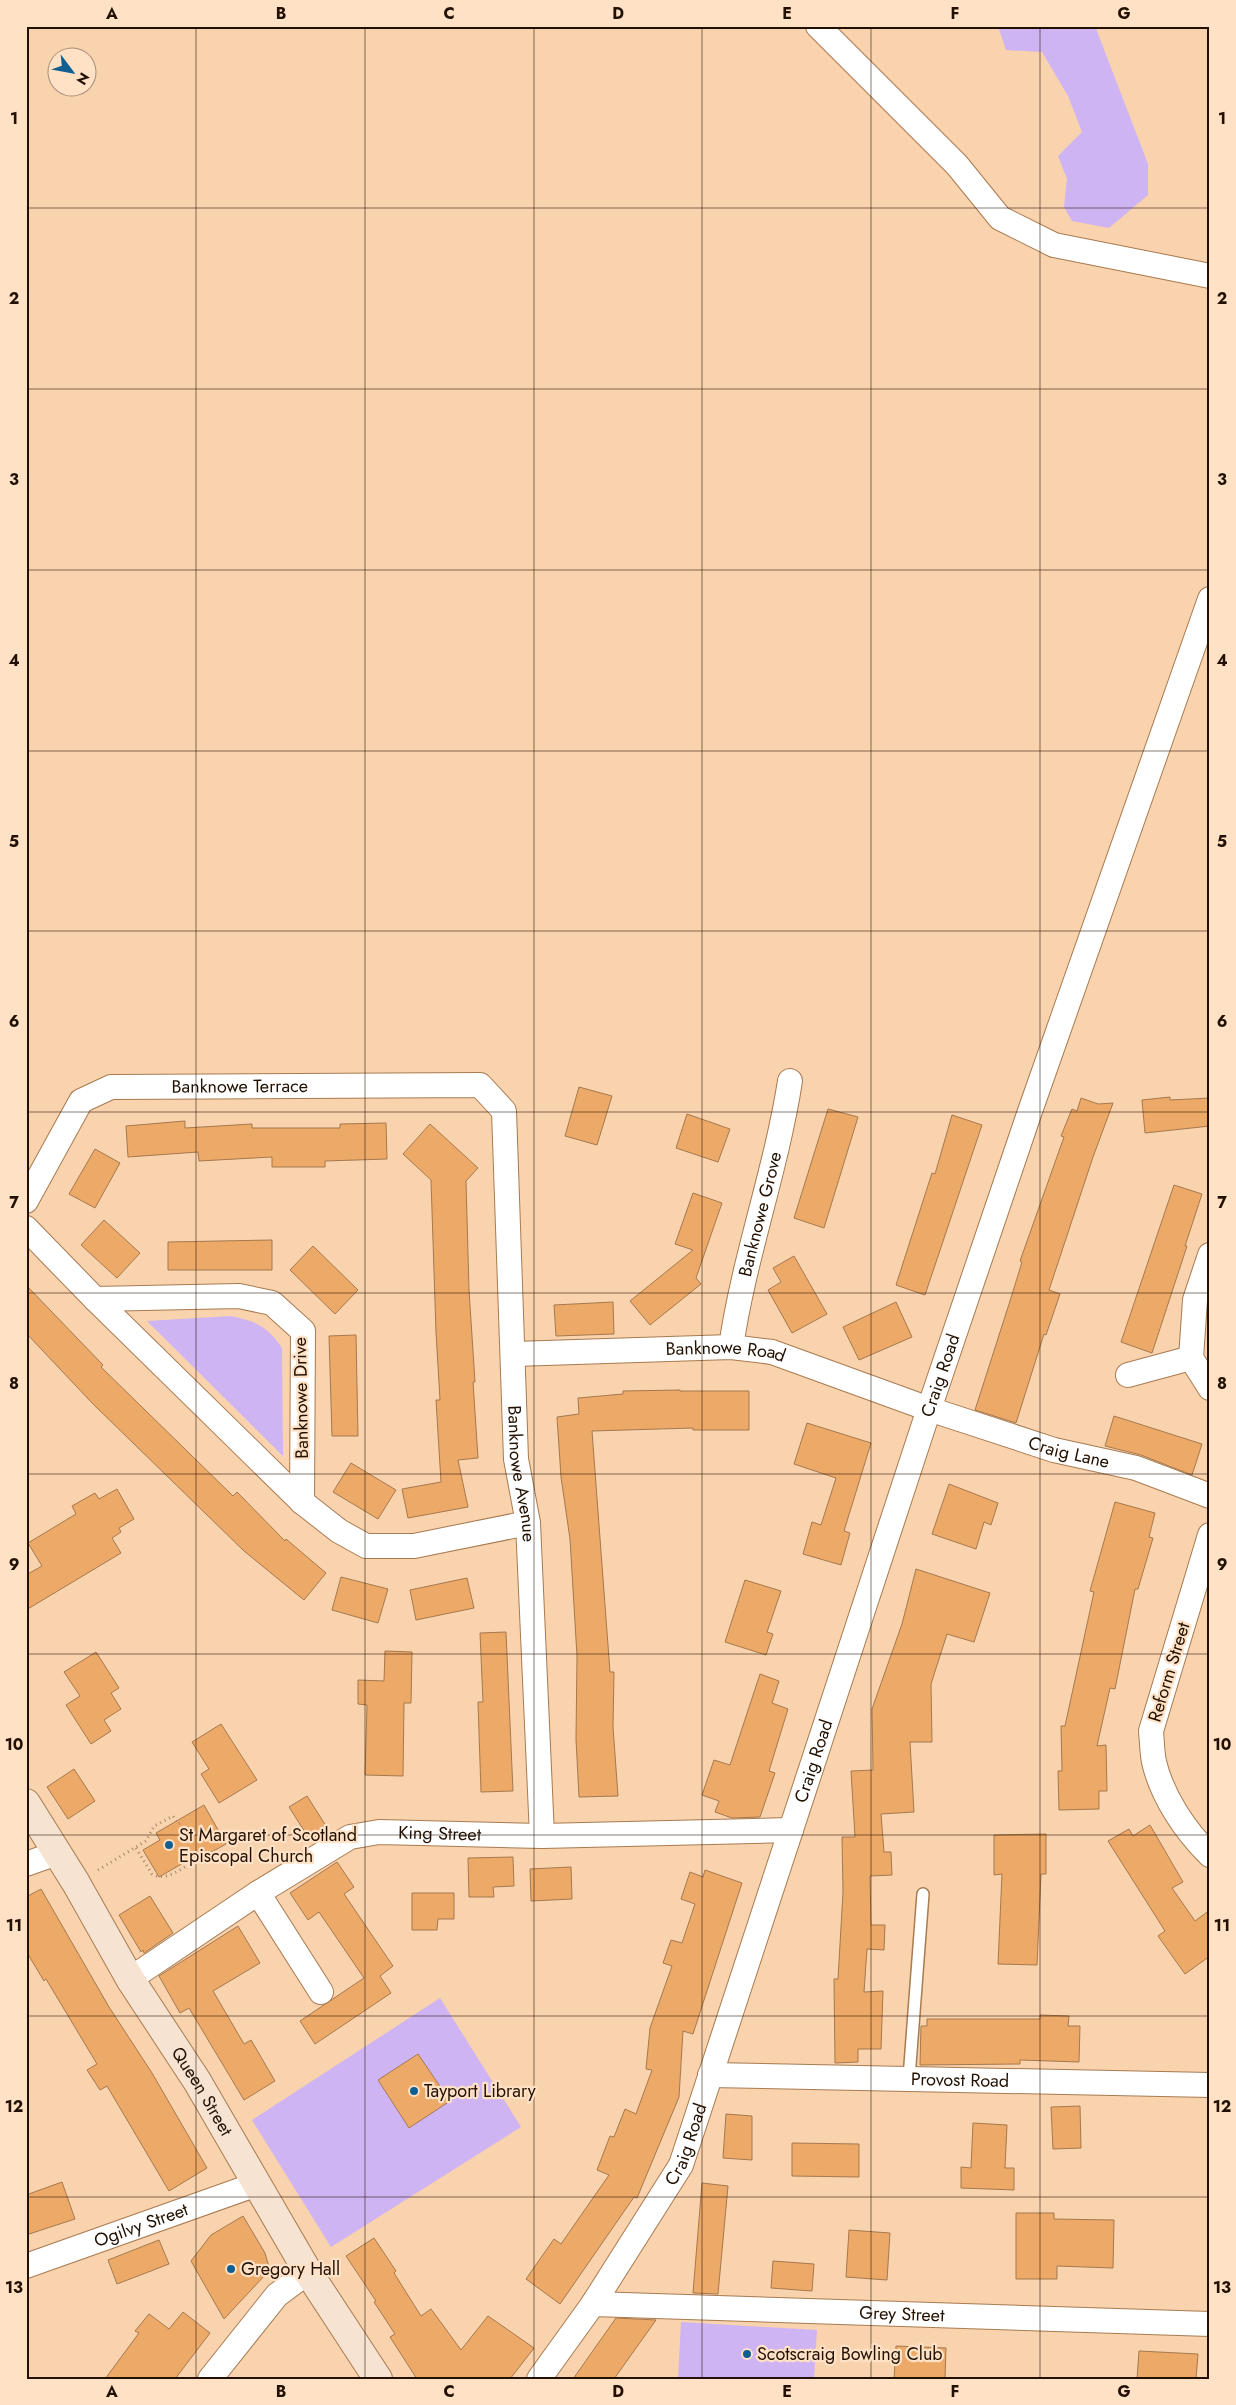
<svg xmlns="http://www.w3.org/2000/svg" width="1236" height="2405" font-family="Jost,sans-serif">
	<rect width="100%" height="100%" fill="#f9d2ae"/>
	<g fill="#cfb4f3">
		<path d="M 998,26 L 1095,26 L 1148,164 L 1148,195 L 1109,228 L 1072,221 L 1064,207 L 1067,179 L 1058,156 L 1082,132 L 1068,96 L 1042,52 L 1006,50 Z"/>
		<path d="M 231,1316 C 256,1322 267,1325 282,1348 L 283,1456 L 147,1321 Z"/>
		<path d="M 440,1998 L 521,2127 L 331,2247 L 252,2120 Z"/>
		<path d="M 681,2322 L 817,2330 L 814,2379 L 678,2379 Z"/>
	</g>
	<g fill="#eda967" stroke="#a5794e">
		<path d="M 579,1087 L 612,1096 L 597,1145 L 565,1136 Z"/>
		<path d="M 1170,1097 L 1170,1100 L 1210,1098 L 1210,1126 L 1145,1133 L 1142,1100 Z"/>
		<path d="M 1081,1098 L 1098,1104 L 1113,1103 L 1093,1157 L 1049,1290 L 1060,1294 L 1046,1335 L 1044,1334 L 1016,1423 L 975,1410 L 1010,1301 L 1022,1262 L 1020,1261 L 1064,1137 L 1061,1136 L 1072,1109 L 1077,1111 Z"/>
		<path d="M 828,1109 L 858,1117 L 824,1228 L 794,1218 Z"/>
		<path d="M 687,1114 L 730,1129 L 718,1162 L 676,1148 Z"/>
		<path d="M 952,1115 L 982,1125 L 925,1295 L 896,1285 L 932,1173 L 935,1174 Z"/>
		<path d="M 185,1121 L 185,1128 L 252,1124 L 252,1128 L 340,1128 L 340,1124 L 386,1123 L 387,1159 L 325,1161 L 325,1167 L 272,1167 L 272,1157 L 199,1161 L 198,1152 L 128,1157 L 126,1126 Z"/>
		<path d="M 430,1124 L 478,1168 L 466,1181 L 469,1290 L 475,1382 L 473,1382 L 478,1458 L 458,1460 L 468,1507 L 408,1518 L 402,1489 L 441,1482 L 436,1400 L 440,1400 L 436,1332 L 431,1180 L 403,1154 Z"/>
		<path d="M 95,1149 L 120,1163 L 95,1208 L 69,1194 Z"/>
		<path d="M 1174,1185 L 1202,1194 L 1185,1246 L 1187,1246 L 1152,1353 L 1121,1342 Z"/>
		<path d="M 693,1193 L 722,1203 L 696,1278 L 701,1284 L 650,1325 L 630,1301 L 693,1250 L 675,1244 Z"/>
		<path d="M 104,1220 L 140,1253 L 117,1278 L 81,1245 Z"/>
		<path d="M 272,1240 L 272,1270 L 168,1270 L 168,1242 Z"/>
		<path d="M 313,1246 L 358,1290 L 335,1314 L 290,1270 Z"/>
		<path d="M 794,1256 L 827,1314 L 792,1333 L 768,1290 L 781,1282 L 773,1268 Z"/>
		<path d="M 26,1285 L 103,1365 L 101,1367 L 233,1496 L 237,1492 L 285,1541 L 286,1539 L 326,1573 L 304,1600 L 244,1551 L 93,1404 L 26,1333 Z"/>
		<path d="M 613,1302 L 614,1334 L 556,1336 L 554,1305 Z"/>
		<path d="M 896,1302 L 912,1337 L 859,1360 L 843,1327 Z"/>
		<path d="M 356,1335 L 358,1436 L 332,1436 L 329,1336 Z"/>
		<path d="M 680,1390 L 680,1391 L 749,1391 L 749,1430 L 693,1430 L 693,1428 L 592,1431 L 610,1672 L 614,1672 L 613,1727 L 618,1796 L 579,1797 L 576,1739 L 577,1656 L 570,1539 L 561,1477 L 557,1417 L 579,1414 L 578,1398 L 623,1394 L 623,1391 Z"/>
		<path d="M 1114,1416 L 1202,1444 L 1192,1475 L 1141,1455 L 1105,1446 Z"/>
		<path d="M 807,1423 L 871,1443 L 844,1531 L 850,1533 L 841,1565 L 803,1554 L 812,1522 L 821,1525 L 836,1478 L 794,1464 Z"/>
		<path d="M 351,1463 L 396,1490 L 378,1519 L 333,1492 Z"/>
		<path d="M 949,1484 L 998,1503 L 991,1525 L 984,1522 L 976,1549 L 932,1534 Z"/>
		<path d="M 117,1489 L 134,1519 L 119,1528 L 121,1532 L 112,1538 L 121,1553 L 26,1610 L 26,1575 L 42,1566 L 28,1543 L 76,1514 L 72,1506 L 95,1493 L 99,1499 Z"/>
		<path d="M 1115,1502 L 1155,1513 L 1149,1537 L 1153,1538 L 1138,1589 L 1135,1589 L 1115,1689 L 1110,1688 L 1097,1746 L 1106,1745 L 1107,1791 L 1099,1791 L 1099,1809 L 1059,1810 L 1058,1771 L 1062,1771 L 1061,1726 L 1065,1726 L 1094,1592 L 1090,1591 Z"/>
		<path d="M 916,1569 L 990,1593 L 974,1642 L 947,1634 L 931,1684 L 932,1742 L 910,1742 L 914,1812 L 881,1814 L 884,1852 L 891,1852 L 892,1875 L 870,1876 L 871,1925 L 885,1925 L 884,1950 L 867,1949 L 864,1992 L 883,1991 L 881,2049 L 858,2049 L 858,2062 L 835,2063 L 834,1979 L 838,1979 L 843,1892 L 842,1837 L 855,1837 L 851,1771 L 873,1770 L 872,1709 L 902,1624 Z"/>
		<path d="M 341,1577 L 388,1589 L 378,1623 L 332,1610 Z"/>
		<path d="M 467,1578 L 474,1608 L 416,1620 L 410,1590 Z"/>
		<path d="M 745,1580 L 781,1591 L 767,1632 L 773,1634 L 766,1655 L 725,1642 Z"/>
		<path d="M 506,1632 L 513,1791 L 481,1792 L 478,1702 L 483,1702 L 480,1633 Z"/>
		<path d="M 385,1651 L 412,1652 L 411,1703 L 404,1703 L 403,1776 L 365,1775 L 367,1705 L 358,1704 L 358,1680 L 384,1681 Z"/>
		<path d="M 96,1652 L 119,1688 L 111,1693 L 121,1709 L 104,1720 L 111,1731 L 91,1744 L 66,1705 L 80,1696 L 64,1672 Z"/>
		<path d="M 760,1674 L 779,1681 L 772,1703 L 788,1709 L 769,1771 L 775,1773 L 760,1817 L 732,1818 L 715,1812 L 719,1801 L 702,1795 L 714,1760 L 730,1765 Z"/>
		<path d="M 221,1724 L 257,1780 L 219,1803 L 201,1774 L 209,1769 L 192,1742 Z"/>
		<path d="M 74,1769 L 95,1801 L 68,1819 L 47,1787 Z"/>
		<path d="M 307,1796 L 328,1829 L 310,1840 L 289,1807 Z"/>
		<path d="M 204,1805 L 226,1844 L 201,1858 L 199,1854 L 159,1877 L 143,1850 L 160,1840 L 156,1833 Z"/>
		<path d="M 1150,1825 L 1183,1882 L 1172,1888 L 1195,1921 L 1210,1910 L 1210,1956 L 1185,1974 L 1158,1936 L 1165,1931 L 1108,1841 L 1129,1829 L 1133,1836 Z"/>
		<path d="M 1046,1834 L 1046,1874 L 1041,1874 L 1037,1965 L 998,1964 L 1002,1874 L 994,1875 L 994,1835 Z"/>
		<path d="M 513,1857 L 514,1886 L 493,1887 L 494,1897 L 469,1897 L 468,1858 Z"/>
		<path d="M 337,1862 L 354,1887 L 344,1894 L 393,1966 L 380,1976 L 391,1993 L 315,2044 L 300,2021 L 364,1978 L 319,1912 L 308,1920 L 290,1893 Z"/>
		<path d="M 571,1867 L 572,1899 L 531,1901 L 530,1869 Z"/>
		<path d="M 705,1870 L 742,1883 L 693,2034 L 683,2031 L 679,2097 L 637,2198 L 634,2197 L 560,2304 L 526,2279 L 554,2239 L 561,2244 L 609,2175 L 597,2170 L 610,2136 L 614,2137 L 625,2109 L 636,2114 L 652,2070 L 646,2069 L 650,2028 L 672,1966 L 663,1963 L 671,1940 L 682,1943 L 695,1904 L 681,1899 L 690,1872 L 703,1877 Z"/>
		<path d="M 41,1889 L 109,2007 L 152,2073 L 207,2168 L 169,2191 L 107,2086 L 100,2090 L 87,2070 L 97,2064 L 46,1979 L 44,1981 L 26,1951 L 26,1897 Z"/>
		<path d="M 412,1893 L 454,1893 L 454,1919 L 438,1919 L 437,1930 L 412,1930 Z"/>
		<path d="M 150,1896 L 173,1933 L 144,1953 L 143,1950 L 141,1952 L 119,1915 Z"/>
		<path d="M 238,1926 L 260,1963 L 213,1991 L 244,2044 L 251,2040 L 275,2081 L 244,2100 L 189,2008 L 180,2013 L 159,1976 Z"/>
		<path d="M 1040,2015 L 1069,2016 L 1068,2026 L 1080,2026 L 1079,2062 L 1020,2060 L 1020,2064 L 920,2065 L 921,2026 L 927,2026 L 927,2019 L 1040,2019 Z"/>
		<path d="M 418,2054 L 450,2101 L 409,2128 L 378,2080 Z"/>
		<path d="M 1080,2106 L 1081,2148 L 1053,2149 L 1051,2107 Z"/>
		<path d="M 726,2114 L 752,2116 L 752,2160 L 723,2158 Z"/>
		<path d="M 973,2123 L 1007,2125 L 1005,2168 L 1014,2168 L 1014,2190 L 961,2188 L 961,2167 L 971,2168 Z"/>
		<path d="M 792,2143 L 859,2144 L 859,2177 L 792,2176 Z"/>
		<path d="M 62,2182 L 75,2219 L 26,2235 L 26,2195 Z"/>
		<path d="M 702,2183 L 728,2186 L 718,2294 L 693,2293 Z"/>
		<path d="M 1016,2213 L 1054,2213 L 1054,2219 L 1114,2220 L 1113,2268 L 1057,2266 L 1057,2279 L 1016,2279 Z"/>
		<path d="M 243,2216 L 265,2253 L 268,2264 L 266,2274 L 224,2319 L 191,2261 L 211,2235 Z"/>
		<path d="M 849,2230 L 890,2233 L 887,2280 L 846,2277 Z"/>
		<path d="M 374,2238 L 396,2271 L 394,2273 L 421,2316 L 431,2309 L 461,2350 L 488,2316 L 534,2348 L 510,2379 L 417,2379 L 390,2337 L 395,2334 L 374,2302 L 376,2301 L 346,2256 Z"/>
		<path d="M 159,2240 L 169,2264 L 117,2284 L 108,2260 Z"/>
		<path d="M 773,2261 L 814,2264 L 812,2291 L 771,2288 Z"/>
		<path d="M 183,2312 L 210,2333 L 175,2379 L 105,2379 L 139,2333 L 135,2331 L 149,2314 L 169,2329 Z"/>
		<path d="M 616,2318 L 656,2320 L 614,2379 L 573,2379 Z"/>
		<path d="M 896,2346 L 946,2348 L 945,2379 L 894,2379 Z"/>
		<path d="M 1139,2351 L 1198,2354 L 1196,2379 L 1137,2379 Z"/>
	</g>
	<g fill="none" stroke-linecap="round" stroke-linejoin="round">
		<g stroke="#a87b50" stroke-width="14">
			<path id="lane" d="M 909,2078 L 923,1894"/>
		</g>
		<g stroke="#a87b50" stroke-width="26">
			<g id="street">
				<path d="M 818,26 L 957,165 L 1000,218 L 1054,245 L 1210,276"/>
				<path id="s1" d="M 26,1201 L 81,1101 L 111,1087 L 480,1085 L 504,1111 L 516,1459 L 528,1523 L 542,1836"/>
				<path d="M 26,1228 L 95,1299 L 302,1502 L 339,1531 L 366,1546 L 414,1546 L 528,1523"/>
				<path d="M 1210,1255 L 1195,1300 L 1191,1358 L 1210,1388"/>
				<path d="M 95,1299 L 239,1296 L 272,1303 L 303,1331 L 302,1502"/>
				<path id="s2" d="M 731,1347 C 744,1257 776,1171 790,1081"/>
				<path id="s3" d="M 514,1354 L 731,1347 L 772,1352 L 929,1409 L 1054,1450 L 1136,1468 L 1210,1496"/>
				<path d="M 1128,1375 L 1191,1358"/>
				<path d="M 1210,1535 L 1151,1731 C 1152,1741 1152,1752 1154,1762 C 1162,1796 1185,1831 1210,1855"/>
				<path d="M 26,1864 L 57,1853"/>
				<path d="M 258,1893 L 321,1992"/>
				<path id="s4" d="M 130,1979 L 258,1893 L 350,1837 L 379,1832 L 542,1836 L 791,1830"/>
				<path id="s5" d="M 710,2075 L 1210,2085"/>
				<path id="s6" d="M 26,2266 L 257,2184"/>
				<path id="s7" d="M 593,2304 L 1210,2324"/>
				<path d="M 210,2379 L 277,2295 L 308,2272"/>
				<path id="s8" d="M 539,2379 L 593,2304 L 681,2165 L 929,1409 L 1029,1114 L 1210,599"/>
			</g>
		</g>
		<g stroke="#a87b50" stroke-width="30">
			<g id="secondary">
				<path id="s9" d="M 26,1803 L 76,1883 L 130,1979 L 197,2081 L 308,2272 L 378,2379"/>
			</g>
		</g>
		<g stroke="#a6876c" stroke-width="3" stroke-dasharray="1 4" stroke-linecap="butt">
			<path d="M 136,1848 L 152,1874 C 166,1883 185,1866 198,1859 L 195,1853 L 197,1851"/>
			<path d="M 98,1870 L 146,1841 L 154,1826 L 173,1816 L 178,1824 L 180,1823"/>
		</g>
		<use href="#lane" stroke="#fff" stroke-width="11"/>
		<use href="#street" stroke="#fff" stroke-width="24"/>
		<use href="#secondary" stroke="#f6e3d1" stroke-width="28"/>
	</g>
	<path fill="none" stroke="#221102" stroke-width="1" stroke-opacity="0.55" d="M 196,26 L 196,2379M 365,26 L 365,2379M 534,26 L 534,2379M 702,26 L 702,2379M 871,26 L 871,2379M 1040,26 L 1040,2379M 26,208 L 1210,208M 26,389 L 1210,389M 26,570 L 1210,570M 26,751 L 1210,751M 26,931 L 1210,931M 26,1112 L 1210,1112M 26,1293 L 1210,1293M 26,1474 L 1210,1474M 26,1654 L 1210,1654M 26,1835 L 1210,1835M 26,2016 L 1210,2016M 26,2197 L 1210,2197"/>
	<g fill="#115e91" stroke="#ffe1c6" stroke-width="2">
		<circle cx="169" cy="1845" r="5"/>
		<circle cx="414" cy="2091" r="5"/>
		<circle cx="231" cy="2269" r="5"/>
		<circle cx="747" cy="2354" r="5"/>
	</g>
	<g text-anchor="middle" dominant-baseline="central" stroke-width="4.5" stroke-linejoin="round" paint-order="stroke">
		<g font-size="18" fill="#221102" stroke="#ffe1c6">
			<text stroke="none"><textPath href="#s1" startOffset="276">Banknowe Terrace</textPath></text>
			<text stroke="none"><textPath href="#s2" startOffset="136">Banknowe Grove</textPath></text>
			<text stroke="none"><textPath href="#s3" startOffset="212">Banknowe Road</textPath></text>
			<text stroke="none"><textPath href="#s8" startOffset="1088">Craig Road</textPath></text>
			<text transform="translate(301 1398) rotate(-91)">Banknowe Drive</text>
			<text stroke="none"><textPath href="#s3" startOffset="572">Craig Lane</textPath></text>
			<text stroke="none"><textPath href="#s1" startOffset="915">Banknowe Avenue</textPath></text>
			<text transform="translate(1169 1672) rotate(-73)">Reform Street</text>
			<text stroke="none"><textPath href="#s8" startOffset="682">Craig Road</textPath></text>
			<text stroke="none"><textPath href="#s4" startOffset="352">King Street</textPath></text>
			<text stroke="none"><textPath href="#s5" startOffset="250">Provost Road</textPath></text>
			<text stroke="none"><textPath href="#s9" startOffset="338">Queen Street</textPath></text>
			<text stroke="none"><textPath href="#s8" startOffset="278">Craig Road</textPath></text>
			<text stroke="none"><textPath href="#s6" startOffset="122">Ogilvy Street</textPath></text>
			<text stroke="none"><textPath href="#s7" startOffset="309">Grey Street</textPath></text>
		</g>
		<g font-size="18" fill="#221102" stroke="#ffe1c6" text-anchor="start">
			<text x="179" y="1835">St Margaret of Scotland<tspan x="179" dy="21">Episcopal Church</tspan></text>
			<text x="424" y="2091">Tayport Library</text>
			<text x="241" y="2269">Gregory Hall</text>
			<text x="757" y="2354">Scotscraig Bowling Club</text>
		</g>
	</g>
	<rect width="1236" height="2405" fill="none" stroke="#ffe1c6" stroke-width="55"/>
	<g transform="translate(72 72) rotate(122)"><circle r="24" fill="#ffe1c6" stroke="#a78e78"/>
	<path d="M0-4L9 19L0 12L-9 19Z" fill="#115e91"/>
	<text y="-8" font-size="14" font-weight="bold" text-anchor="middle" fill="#221102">N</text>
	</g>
	<rect x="28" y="28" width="1180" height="2350" fill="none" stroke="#221102" stroke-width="2"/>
	<g font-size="16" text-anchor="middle" font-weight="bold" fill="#221102">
		<text x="112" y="19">A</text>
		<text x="281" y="19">B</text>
		<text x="449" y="19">C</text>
		<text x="618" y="19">D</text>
		<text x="787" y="19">E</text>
		<text x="955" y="19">F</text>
		<text x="1124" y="19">G</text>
		<text x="14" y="124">1</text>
		<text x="1222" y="124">1</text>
		<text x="14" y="304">2</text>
		<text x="1222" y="304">2</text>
		<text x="14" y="485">3</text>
		<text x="1222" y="485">3</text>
		<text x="14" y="666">4</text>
		<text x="1222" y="666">4</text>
		<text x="14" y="847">5</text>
		<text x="1222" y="847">5</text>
		<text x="14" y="1027">6</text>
		<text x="1222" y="1027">6</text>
		<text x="14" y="1208">7</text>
		<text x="1222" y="1208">7</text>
		<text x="14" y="1389">8</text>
		<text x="1222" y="1389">8</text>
		<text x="14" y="1570">9</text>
		<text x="1222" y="1570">9</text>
		<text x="14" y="1750">10</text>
		<text x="1222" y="1750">10</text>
		<text x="14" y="1931">11</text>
		<text x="1222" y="1931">11</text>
		<text x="14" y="2112">12</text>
		<text x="1222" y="2112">12</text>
		<text x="14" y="2293">13</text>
		<text x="1222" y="2293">13</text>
		<text x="112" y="2397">A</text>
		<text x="281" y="2397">B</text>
		<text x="449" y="2397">C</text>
		<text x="618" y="2397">D</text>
		<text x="787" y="2397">E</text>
		<text x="955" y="2397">F</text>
		<text x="1124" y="2397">G</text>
	</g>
</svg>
